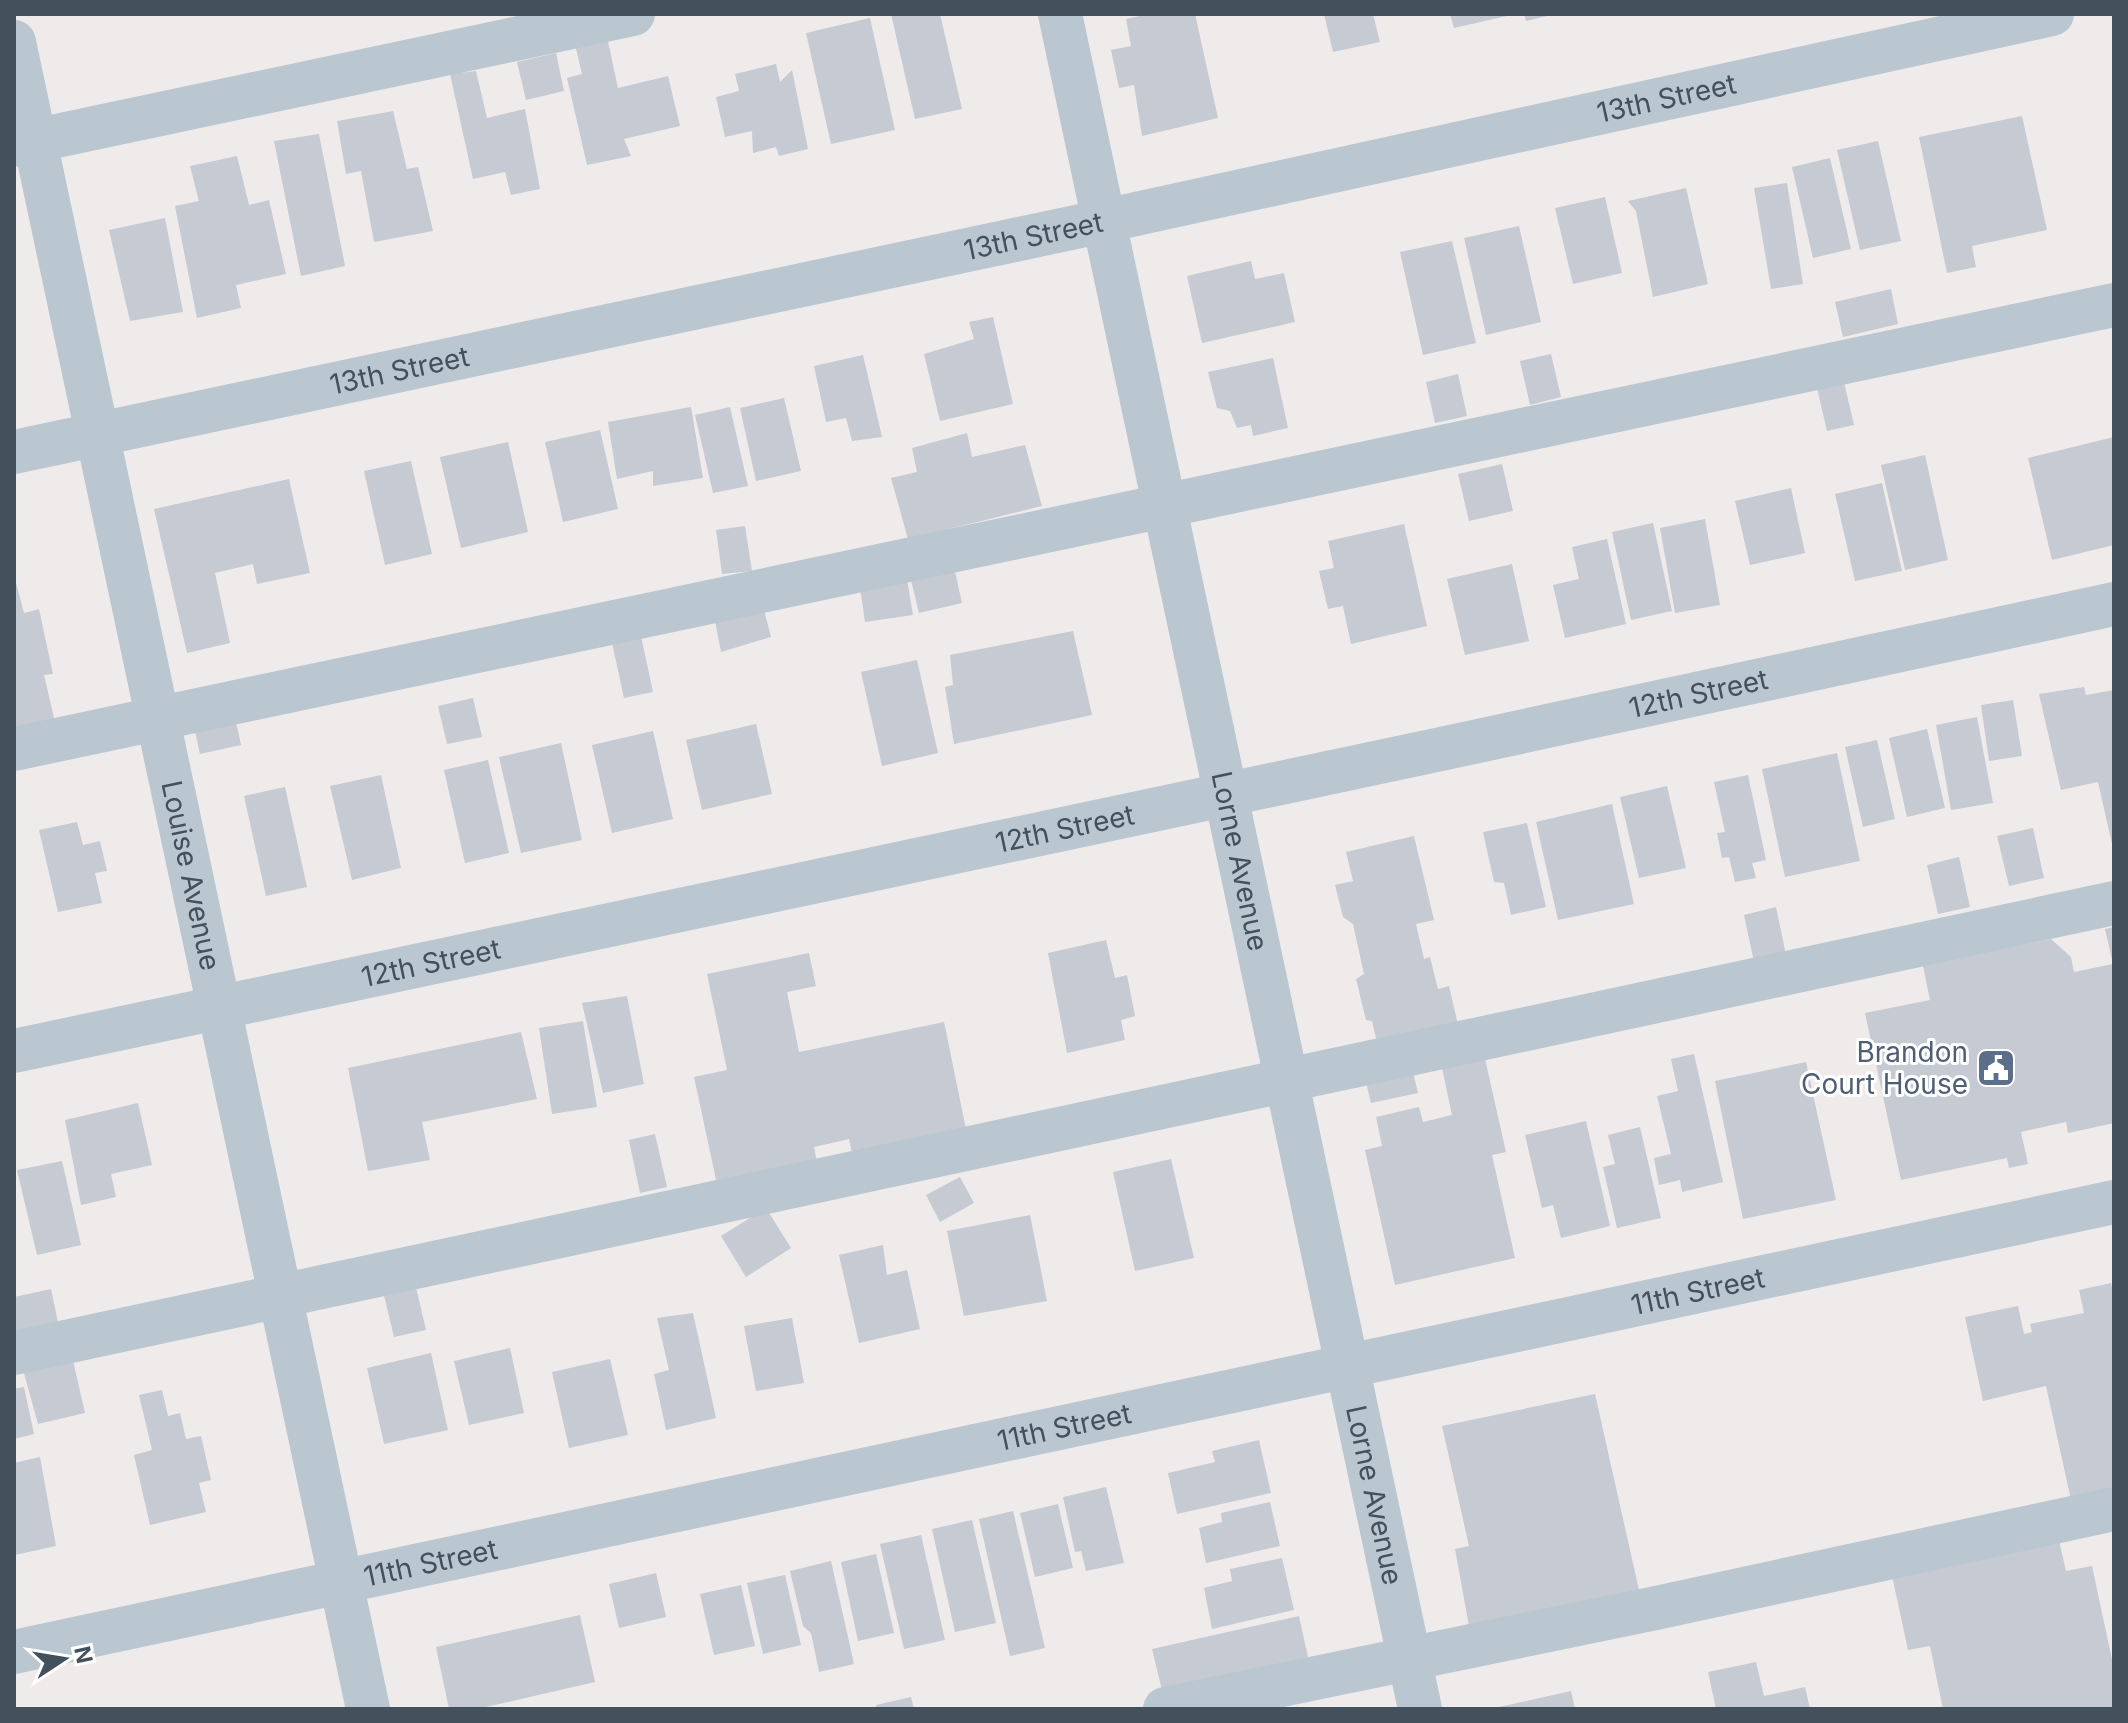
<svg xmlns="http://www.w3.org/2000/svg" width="2128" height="1723" font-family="Inter,sans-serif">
	<rect width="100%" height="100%" fill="#efebeb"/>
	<g fill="#c6cad2">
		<path d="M 891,14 L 940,14 L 962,109 L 915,119 Z"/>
		<path d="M 1149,14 L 1195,14 L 1218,118 L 1142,136 L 1134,85 L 1119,88 L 1111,50 L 1131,46 L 1126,19 Z"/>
		<path d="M 1324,14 L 1373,14 L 1380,42 L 1333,52 Z"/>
		<path d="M 1450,14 L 1511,14 L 1511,15 L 1454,28 Z"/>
		<path d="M 1524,14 L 1551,14 L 1551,15 L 1526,21 Z"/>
		<path d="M 870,18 L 895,130 L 831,144 L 806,33 Z"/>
		<path d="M 606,32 L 618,88 L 668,76 L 680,126 L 624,139 L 631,156 L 587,165 L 567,78 L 582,74 L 574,40 Z"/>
		<path d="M 556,53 L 564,91 L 526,100 L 517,62 Z"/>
		<path d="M 776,64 L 780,82 L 792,70 L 808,149 L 779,156 L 776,147 L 753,153 L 752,131 L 725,137 L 716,97 L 739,91 L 735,74 Z"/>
		<path d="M 476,71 L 487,118 L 525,109 L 540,189 L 511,195 L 505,172 L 473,179 L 450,74 Z"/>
		<path d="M 393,111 L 407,169 L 418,167 L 433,231 L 374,242 L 361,171 L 346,174 L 337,121 Z"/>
		<path d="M 2022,116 L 2047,230 L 1972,246 L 1976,267 L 1947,273 L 1919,137 Z"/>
		<path d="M 319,134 L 345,266 L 301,276 L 274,141 Z"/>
		<path d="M 1878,141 L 1901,241 L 1860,250 L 1837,150 Z"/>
		<path d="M 237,156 L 249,205 L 269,200 L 286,274 L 236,285 L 241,308 L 197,318 L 175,206 L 199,201 L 190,166 Z"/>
		<path d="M 1830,158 L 1851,249 L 1813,258 L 1792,167 Z"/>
		<path d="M 1787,183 L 1803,284 L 1771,289 L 1754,188 Z"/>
		<path d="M 1686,188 L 1708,284 L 1653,297 L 1636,211 L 1628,201 Z"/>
		<path d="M 1605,197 L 1622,273 L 1573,284 L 1555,208 Z"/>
		<path d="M 165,218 L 183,312 L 130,321 L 109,230 Z"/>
		<path d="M 1519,226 L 1541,322 L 1486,335 L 1464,238 Z"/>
		<path d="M 1452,241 L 1476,343 L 1423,355 L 1400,252 Z"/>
		<path d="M 1251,261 L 1255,279 L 1284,273 L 1295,322 L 1202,343 L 1187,276 Z"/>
		<path d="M 1891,289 L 1898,324 L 1843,337 L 1835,302 Z"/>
		<path d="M 993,317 L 1013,404 L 940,421 L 924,354 L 974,339 L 969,322 Z"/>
		<path d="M 1551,354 L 1561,397 L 1530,405 L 1520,361 Z"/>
		<path d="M 863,355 L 882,437 L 852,441 L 846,418 L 826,422 L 814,366 Z"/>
		<path d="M 1273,358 L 1288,428 L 1253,436 L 1251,425 L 1237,428 L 1230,411 L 1217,408 L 1208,372 Z"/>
		<path d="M 1458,374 L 1467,416 L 1435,423 L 1426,382 Z"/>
		<path d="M 1843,378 L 1854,425 L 1827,431 L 1816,384 Z"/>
		<path d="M 784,398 L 801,471 L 756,481 L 740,408 Z"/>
		<path d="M 691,407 L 703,478 L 653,486 L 653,471 L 617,479 L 608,422 Z"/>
		<path d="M 730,407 L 748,486 L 713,493 L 695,415 Z"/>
		<path d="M 600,430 L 618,509 L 563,522 L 545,442 Z"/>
		<path d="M 967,433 L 972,457 L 1025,445 L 1042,506 L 908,539 L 891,478 L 917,472 L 912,448 Z"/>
		<path d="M 2114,437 L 2114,545 L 2052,560 L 2028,458 Z"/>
		<path d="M 508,442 L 528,532 L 461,548 L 440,457 Z"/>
		<path d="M 1925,455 L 1948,560 L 1905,570 L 1881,465 Z"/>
		<path d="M 411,461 L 432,554 L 385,565 L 364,471 Z"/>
		<path d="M 1502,464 L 1513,511 L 1469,521 L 1458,474 Z"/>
		<path d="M 289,479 L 310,573 L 257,584 L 253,564 L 215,573 L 230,643 L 187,653 L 154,509 Z"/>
		<path d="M 1882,483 L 1902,571 L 1855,581 L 1835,494 Z"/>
		<path d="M 1791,488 L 1805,553 L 1750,565 L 1735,501 Z"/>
		<path d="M 1705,519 L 1720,605 L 1675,613 L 1660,528 Z"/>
		<path d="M 1653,523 L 1672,611 L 1631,620 L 1612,532 Z"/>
		<path d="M 1404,524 L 1427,626 L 1351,644 L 1343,606 L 1328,609 L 1319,571 L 1334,568 L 1328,541 Z"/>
		<path d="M 745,526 L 752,571 L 722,574 L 716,530 Z"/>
		<path d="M 1607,539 L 1626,624 L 1565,638 L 1553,585 L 1579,579 L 1572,547 Z"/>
		<path d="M 953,562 L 962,603 L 919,613 L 909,572 Z"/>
		<path d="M 1512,564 L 1529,641 L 1465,655 L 1447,579 Z"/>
		<path d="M 906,573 L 913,615 L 865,622 L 859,581 Z"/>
		<path d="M 14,575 L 24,613 L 39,609 L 53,674 L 44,675 L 55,722 L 14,732 Z"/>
		<path d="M 762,602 L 771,637 L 721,652 L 714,616 Z"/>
		<path d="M 639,627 L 653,692 L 624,698 L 610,634 Z"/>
		<path d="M 1073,631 L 1092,715 L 954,744 L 945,687 L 953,685 L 950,655 Z"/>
		<path d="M 917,660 L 938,753 L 882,766 L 861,672 Z"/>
		<path d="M 2084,687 L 2086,695 L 2114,690 L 2114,853 L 2098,782 L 2061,790 L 2039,694 Z"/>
		<path d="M 473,698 L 482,737 L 447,744 L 438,706 Z"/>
		<path d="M 2013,700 L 2022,756 L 1989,761 L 1981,705 Z"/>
		<path d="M 234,713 L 241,745 L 200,754 L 193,722 Z"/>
		<path d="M 1977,717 L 1993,803 L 1951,810 L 1936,725 Z"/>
		<path d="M 756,724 L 772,794 L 702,810 L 686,740 Z"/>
		<path d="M 1927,729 L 1945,808 L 1907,817 L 1889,738 Z"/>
		<path d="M 653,731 L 673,819 L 612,833 L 592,745 Z"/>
		<path d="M 1877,740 L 1895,819 L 1863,827 L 1845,747 Z"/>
		<path d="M 561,743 L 582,840 L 521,853 L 499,757 Z"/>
		<path d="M 1837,753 L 1860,861 L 1785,877 L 1762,769 Z"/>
		<path d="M 488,760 L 509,853 L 465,863 L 444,770 Z"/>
		<path d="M 381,775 L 401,868 L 352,880 L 330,786 Z"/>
		<path d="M 1748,775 L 1766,860 L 1752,863 L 1756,878 L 1735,882 L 1729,857 L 1722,858 L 1717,833 L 1725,832 L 1714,782 Z"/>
		<path d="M 1667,786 L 1686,868 L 1639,878 L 1620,797 Z"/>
		<path d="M 285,787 L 307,887 L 266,896 L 244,796 Z"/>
		<path d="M 1612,804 L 1634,904 L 1558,920 L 1536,822 Z"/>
		<path d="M 77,822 L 83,845 L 100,841 L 107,871 L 95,873 L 102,903 L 58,912 L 39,830 Z"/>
		<path d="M 1527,823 L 1546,907 L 1511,915 L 1504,883 L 1494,882 L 1483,832 Z"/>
		<path d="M 2033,828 L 2044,878 L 2009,886 L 1997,836 Z"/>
		<path d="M 1414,836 L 1434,920 L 1416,924 L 1424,959 L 1430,957 L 1438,989 L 1449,986 L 1459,1029 L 1378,1047 L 1372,1021 L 1366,1020 L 1356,979 L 1364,974 L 1353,924 L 1343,917 L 1335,885 L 1353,881 L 1346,852 Z"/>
		<path d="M 1959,857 L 1970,907 L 1938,914 L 1927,865 Z"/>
		<path d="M 1776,907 L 1786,955 L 1754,962 L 1744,915 Z"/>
		<path d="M 2114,927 L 2114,1123 L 2068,1133 L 2066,1122 L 2021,1132 L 2028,1164 L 2009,1168 L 2007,1158 L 1901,1180 L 1865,1013 L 1930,1000 L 1923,966 L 2051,939 L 2071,957 L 2074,972 L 2113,964 L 2105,929 Z"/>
		<path d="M 1106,940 L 1115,978 L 1127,975 L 1135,1016 L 1121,1020 L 1125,1040 L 1067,1053 L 1048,953 Z"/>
		<path d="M 809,953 L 816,986 L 787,992 L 799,1052 L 944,1022 L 967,1134 L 853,1158 L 849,1139 L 814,1147 L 818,1168 L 718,1189 L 694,1077 L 727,1070 L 707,974 Z"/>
		<path d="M 627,996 L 644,1084 L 603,1093 L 582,1003 Z"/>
		<path d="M 583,1021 L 597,1107 L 552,1114 L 539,1028 Z"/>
		<path d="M 521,1032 L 537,1099 L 422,1122 L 430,1160 L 368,1171 L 348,1068 Z"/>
		<path d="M 1694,1054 L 1723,1182 L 1682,1192 L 1680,1180 L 1659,1185 L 1654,1158 L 1671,1154 L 1657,1096 L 1678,1091 L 1671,1059 Z"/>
		<path d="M 1485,1059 L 1506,1152 L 1492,1155 L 1515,1258 L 1395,1285 L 1365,1150 L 1382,1146 L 1376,1117 L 1419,1107 L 1423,1122 L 1452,1115 L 1442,1068 Z"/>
		<path d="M 1806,1062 L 1836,1200 L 1743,1219 L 1715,1081 Z"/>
		<path d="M 1411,1064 L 1418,1093 L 1371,1103 L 1364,1074 Z"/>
		<path d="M 138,1103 L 152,1165 L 111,1174 L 116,1197 L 81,1205 L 65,1120 Z"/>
		<path d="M 1586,1121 L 1610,1226 L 1561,1238 L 1553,1205 L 1542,1208 L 1525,1135 Z"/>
		<path d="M 1640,1127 L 1661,1218 L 1617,1228 L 1603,1167 L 1615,1164 L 1608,1135 Z"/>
		<path d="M 655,1134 L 667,1187 L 640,1193 L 629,1140 Z"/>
		<path d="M 1171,1159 L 1194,1258 L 1135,1271 L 1113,1172 Z"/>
		<path d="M 62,1161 L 81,1245 L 37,1255 L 17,1170 Z"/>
		<path d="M 960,1177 L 974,1203 L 940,1222 L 926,1195 Z"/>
		<path d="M 766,1208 L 791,1248 L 746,1277 L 721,1236 Z"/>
		<path d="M 1030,1215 L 1047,1301 L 964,1316 L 947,1231 Z"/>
		<path d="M 883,1245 L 887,1275 L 907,1270 L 920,1329 L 859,1343 L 839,1255 Z"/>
		<path d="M 415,1283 L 426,1330 L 394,1337 L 383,1291 Z"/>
		<path d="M 2111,1283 L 2114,1297 L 2114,1490 L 2071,1500 L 2046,1386 L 1983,1401 L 1965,1317 L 2018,1306 L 2024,1334 L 2032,1332 L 2030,1324 L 2084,1313 L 2079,1290 Z"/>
		<path d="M 51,1289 L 59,1327 L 14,1337 L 14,1297 Z"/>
		<path d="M 693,1313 L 716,1418 L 666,1430 L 654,1374 L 669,1370 L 657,1318 Z"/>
		<path d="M 792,1318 L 804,1383 L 756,1391 L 744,1326 Z"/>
		<path d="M 510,1348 L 524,1413 L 469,1425 L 454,1361 Z"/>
		<path d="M 71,1352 L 85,1413 L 38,1424 L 22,1366 Z"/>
		<path d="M 431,1353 L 448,1430 L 384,1444 L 367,1368 Z"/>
		<path d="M 610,1359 L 628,1435 L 569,1448 L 552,1372 Z"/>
		<path d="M 24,1387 L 34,1434 L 14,1439 L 14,1389 Z"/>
		<path d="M 162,1390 L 168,1416 L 180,1413 L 186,1439 L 201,1436 L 211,1480 L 199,1483 L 206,1512 L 150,1525 L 134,1455 L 152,1450 L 139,1395 Z"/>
		<path d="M 1595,1394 L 1639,1590 L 1469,1626 L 1455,1549 L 1469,1546 L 1442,1426 Z"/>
		<path d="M 1259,1440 L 1271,1493 L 1177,1514 L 1168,1473 L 1215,1462 L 1212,1451 Z"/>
		<path d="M 40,1457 L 56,1546 L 15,1555 L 14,1463 Z"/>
		<path d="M 1106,1487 L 1124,1563 L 1086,1571 L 1081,1551 L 1075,1552 L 1063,1497 Z"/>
		<path d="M 1270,1502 L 1280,1546 L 1206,1563 L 1199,1528 L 1222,1522 L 1221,1513 Z"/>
		<path d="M 1058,1504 L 1073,1568 L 1035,1577 L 1020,1513 Z"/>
		<path d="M 1013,1511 L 1045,1648 L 1010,1656 L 979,1519 Z"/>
		<path d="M 972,1520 L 996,1623 L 955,1632 L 932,1529 Z"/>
		<path d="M 921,1535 L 945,1640 L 904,1649 L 880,1544 Z"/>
		<path d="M 2058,1536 L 2066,1571 L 2092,1566 L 2114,1669 L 2114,1709 L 1943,1709 L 1930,1646 L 1908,1650 L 1891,1571 Z"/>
		<path d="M 876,1554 L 894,1633 L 858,1641 L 841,1562 Z"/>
		<path d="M 1282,1558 L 1294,1610 L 1212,1629 L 1204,1588 L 1232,1581 L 1230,1569 Z"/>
		<path d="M 831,1561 L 854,1664 L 819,1672 L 811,1633 L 803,1626 L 790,1571 Z"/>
		<path d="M 656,1573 L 666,1617 L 619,1628 L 609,1584 Z"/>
		<path d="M 785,1575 L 801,1645 L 763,1654 L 747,1583 Z"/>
		<path d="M 741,1585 L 755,1646 L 714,1655 L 700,1594 Z"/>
		<path d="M 580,1615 L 595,1682 L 477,1709 L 449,1709 L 436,1647 Z"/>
		<path d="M 1299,1616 L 1311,1671 L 1162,1690 L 1152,1649 Z"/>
		<path d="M 1756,1662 L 1764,1696 L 1805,1687 L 1810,1709 L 1716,1709 L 1708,1672 Z"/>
		<path d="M 1571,1691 L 1575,1709 L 1494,1709 L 1494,1708 Z"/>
		<path d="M 911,1697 L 914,1709 L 877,1709 L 876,1705 Z"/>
	</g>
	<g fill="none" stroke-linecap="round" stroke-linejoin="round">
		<g stroke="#bac7d0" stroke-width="44">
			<path id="s1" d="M 1060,14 L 1420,1709"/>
			<path id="s2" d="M 14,42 L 368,1709"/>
			<path d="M 14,145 L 633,14"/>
			<path id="s3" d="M 14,452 L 1104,221 L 2052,14"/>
			<path d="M 14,749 L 2114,305"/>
			<path id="s4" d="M 14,1051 L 1441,749 L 2114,604"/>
			<path d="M 14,1353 L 2114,903"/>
			<path id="s5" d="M 14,1652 L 2114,1202"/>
			<path d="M 1165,1709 L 1656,1608 L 2114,1509"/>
		</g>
	</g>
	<defs>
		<g id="civic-square" transform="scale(2)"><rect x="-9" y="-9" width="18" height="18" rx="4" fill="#5c6f8a" stroke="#fff"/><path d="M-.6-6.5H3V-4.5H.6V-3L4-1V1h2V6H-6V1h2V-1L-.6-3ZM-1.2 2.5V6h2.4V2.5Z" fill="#fff"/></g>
	</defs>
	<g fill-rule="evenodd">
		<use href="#civic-square" x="1996" y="1068"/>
	</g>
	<g text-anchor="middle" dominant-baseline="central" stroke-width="6" stroke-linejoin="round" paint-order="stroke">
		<g font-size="28" fill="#42515b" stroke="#fff">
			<text stroke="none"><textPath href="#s3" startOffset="1690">13th Street</textPath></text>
			<text stroke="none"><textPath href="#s3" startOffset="1042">13th Street</textPath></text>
			<text stroke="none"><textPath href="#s3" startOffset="394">13th Street</textPath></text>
			<text stroke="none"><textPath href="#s4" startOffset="1722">12th Street</textPath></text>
			<text stroke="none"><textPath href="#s4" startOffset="1074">12th Street</textPath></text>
			<text stroke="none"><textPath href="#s1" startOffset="866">Lorne Avenue</textPath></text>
			<text stroke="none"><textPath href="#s2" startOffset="852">Louise Avenue</textPath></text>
			<text stroke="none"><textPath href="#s4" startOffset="426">12th Street</textPath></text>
			<text stroke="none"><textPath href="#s5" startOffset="1722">11th Street</textPath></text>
			<text stroke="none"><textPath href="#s5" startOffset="1074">11th Street</textPath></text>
			<text stroke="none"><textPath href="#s1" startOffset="1514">Lorne Avenue</textPath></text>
			<text stroke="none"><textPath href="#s5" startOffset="426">11th Street</textPath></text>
		</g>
		<g font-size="28" fill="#4e5e75" stroke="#fff" text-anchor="end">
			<text x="1968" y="1052">Brandon<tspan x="1968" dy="32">Court House</tspan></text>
		</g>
	</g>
	<rect width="2128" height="1723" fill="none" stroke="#42515b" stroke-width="32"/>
	<g transform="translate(64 1659) rotate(78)" stroke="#ffffff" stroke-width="6" paint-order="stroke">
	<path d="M0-6L14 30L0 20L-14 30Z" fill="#42515b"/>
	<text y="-12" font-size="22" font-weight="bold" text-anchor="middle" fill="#42515b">N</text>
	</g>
</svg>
